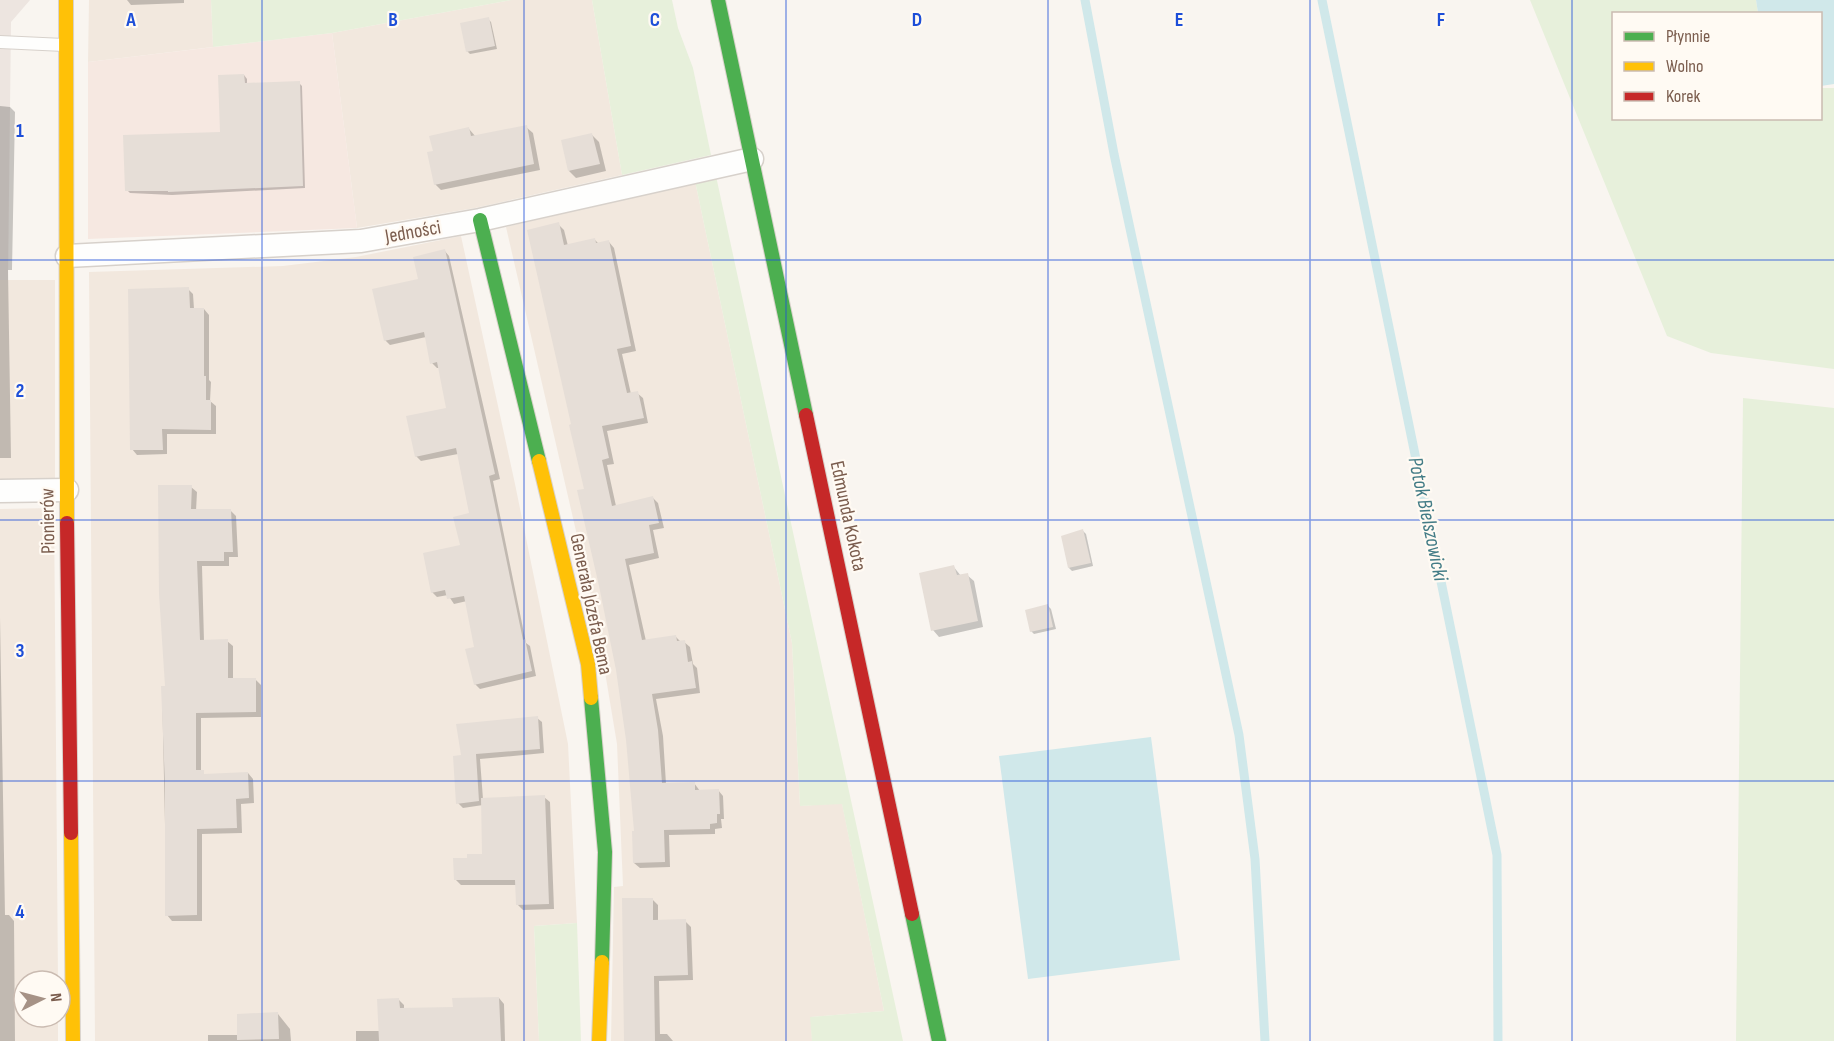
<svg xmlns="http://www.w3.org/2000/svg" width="1834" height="1041" font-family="'Sofia Sans Condensed',sans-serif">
	<rect width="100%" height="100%" fill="#f9f5f0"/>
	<g fill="#f2e8de">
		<path d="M 89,0 L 211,0 L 213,47 L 88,62 Z"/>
		<path d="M 511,0 L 592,0 L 622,175 L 475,208 L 357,228 L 332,33 Z"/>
		<path d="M 695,181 L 792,643 L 800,806 L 842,803 L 884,1011 L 811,1017 L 812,1041 L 611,1041 L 614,887 L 623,886 L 617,744 L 596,618 L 506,227 Z"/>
		<path d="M 461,236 L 515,484 L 568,744 L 577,923 L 534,926 L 539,1041 L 95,1041 L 89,272 L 283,266 L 356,257 Z"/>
		<rect x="0" y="280" width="55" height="199"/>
		<path d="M 54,508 L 58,981 L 24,981 L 24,1017 L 58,1017 L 58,1041 L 0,1041 L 0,509 Z"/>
	</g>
	<path fill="#f6e8e1" d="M 332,33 L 357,228 L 88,239 L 88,62 Z"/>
	<path fill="#ede5e0" d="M 0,0 L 30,0 L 11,22 L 8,280 L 0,280 Z"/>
	<g fill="#e7f0db">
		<path d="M 211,0 L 512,0 L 332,33 L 213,47 Z"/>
		<path d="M 592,0 L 672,0 L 678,28 L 693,68 L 711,155 L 622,175 Z"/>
		<path d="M 1530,0 L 1756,0 L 1758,13 L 1614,14 L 1614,118 L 1820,118 L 1821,88 L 1834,88 L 1834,369 L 1711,353 L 1667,336 Z"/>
		<path d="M 716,176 L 903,1041 L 812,1041 L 810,1017 L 884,1011 L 842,804 L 800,806 L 792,643 L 695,181 Z"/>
		<path d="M 1743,398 L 1834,408 L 1834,1041 L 1736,1041 Z"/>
		<path d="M 577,923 L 581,1041 L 539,1041 L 534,926 Z"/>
	</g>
	<g fill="#d0e8ea">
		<path d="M 1756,0 L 1834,0 L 1834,84 L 1821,86 L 1820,14 L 1758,13 Z"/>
		<path d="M 1151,737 L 1180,960 L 1028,979 L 999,756 Z"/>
	</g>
	<g fill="#0003">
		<path d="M 127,0 L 184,0 L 184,3 L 131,5 Z"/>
		<path d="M 488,19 L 491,22 L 497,49 L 470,54 L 467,51 Z"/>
		<path d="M 244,75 L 247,79 L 247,85 L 299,83 L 302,86 L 305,188 L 172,195 L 130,193 L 127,190 L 222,133 Z"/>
		<path d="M 0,106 L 10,107 L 15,112 L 12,270 L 8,270 L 11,458 L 0,458 Z"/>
		<path d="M 526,127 L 533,133 L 540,170 L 441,190 L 435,184 L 435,152 L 469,129 L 476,137 Z"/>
		<path d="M 592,135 L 599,142 L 606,171 L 576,178 L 569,171 Z"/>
		<path d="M 558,224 L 564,230 L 568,246 L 595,240 L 599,244 L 609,242 L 614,248 L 636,351 L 622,354 L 631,394 L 637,393 L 643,398 L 648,423 L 607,431 L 614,464 L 607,465 L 616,506 L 653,498 L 658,503 L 664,528 L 653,530 L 659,558 L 629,565 L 646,641 L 676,637 L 681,642 L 684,642 L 690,647 L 693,664 L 697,668 L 700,693 L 656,699 L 663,736 L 666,784 L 694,783 L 700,791 L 718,790 L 723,796 L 724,819 L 721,819 L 722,828 L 715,829 L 715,834 L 669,835 L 670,867 L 640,868 L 634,863 L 635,832 L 627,740 L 618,670 L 573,425 Z"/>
		<path d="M 444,250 L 449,256 L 500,479 L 493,481 L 526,643 L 530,646 L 536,676 L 480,689 L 475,684 L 476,648 L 467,601 L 454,604 L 448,595 L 437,597 L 432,592 L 462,546 L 471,514 L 458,454 L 421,461 L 416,456 L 448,409 L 439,368 L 437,368 L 432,363 L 426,337 L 390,345 L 385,340 L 420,280 Z"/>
		<path d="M 188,289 L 193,294 L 194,309 L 204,309 L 209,315 L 209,380 L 211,382 L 210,401 L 216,406 L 216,434 L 167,434 L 167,454 L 137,455 L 132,449 Z"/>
		<path d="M 191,487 L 197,492 L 196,511 L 230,510 L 236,516 L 238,557 L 229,557 L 229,566 L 202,566 L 204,641 L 227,641 L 233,646 L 233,680 L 255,679 L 261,685 L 261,717 L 201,718 L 201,772 L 207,776 L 248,773 L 253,779 L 254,803 L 241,804 L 242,833 L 202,834 L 202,921 L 172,921 L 167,915 L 162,688 L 166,688 Z"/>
		<path d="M 1083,531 L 1086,534 L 1093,566 L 1072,571 L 1069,568 Z"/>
		<path d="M 953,566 L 961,576 L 967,575 L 974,581 L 983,627 L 939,637 L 933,630 Z"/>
		<path d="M 1048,606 L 1051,609 L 1056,629 L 1034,634 L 1031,631 Z"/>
		<path d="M 0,617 L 5,915 L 9,915 L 14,921 L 15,1041 L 0,1041 Z"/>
		<path d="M 537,718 L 542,722 L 544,753 L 480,759 L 483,799 L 544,797 L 550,802 L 554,909 L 523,910 L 517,904 L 517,885 L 461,885 L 455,879 L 469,859 L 484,855 L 483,805 L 463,808 L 458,803 L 462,756 Z"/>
		<path d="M 652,899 L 658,905 L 658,922 L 685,921 L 691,927 L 693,980 L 659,981 L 660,1034 L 667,1034 L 673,1041 L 625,1041 Z"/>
		<path d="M 499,998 L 504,1004 L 505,1041 L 521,1041 L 356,1041 L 356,1031 L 380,1031 L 399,1000 L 404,1005 L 404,1010 L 454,1008 Z"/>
		<path d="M 278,1014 L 290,1029 L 291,1041 L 208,1041 L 208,1035 L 239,1035 L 239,1015 Z"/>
	</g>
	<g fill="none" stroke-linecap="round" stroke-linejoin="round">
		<g stroke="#d0e8ea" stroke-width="9">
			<path d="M 1085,0 L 1114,154 L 1239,735 L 1255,859 L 1265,1041"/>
			<path d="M 1322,0 L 1497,855 L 1498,1041"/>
		</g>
	</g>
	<g fill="#e6ded7">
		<path d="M 489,17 L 495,46 L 466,52 L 460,23 Z"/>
		<path d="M 244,74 L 245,83 L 300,81 L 303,186 L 168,192 L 168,191 L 125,191 L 123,135 L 220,132 L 218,75 Z"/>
		<path d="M 527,125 L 534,164 L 434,185 L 427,152 L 433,151 L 429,136 L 469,127 L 471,136 Z"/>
		<path d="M 592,133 L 600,164 L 568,171 L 561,140 Z"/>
		<path d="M 559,222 L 564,245 L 595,238 L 596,243 L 609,240 L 631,346 L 617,349 L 627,393 L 638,391 L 644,418 L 602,426 L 609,458 L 602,460 L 612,506 L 653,496 L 659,523 L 649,525 L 654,553 L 625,559 L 642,640 L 676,635 L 677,641 L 685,640 L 688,662 L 692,661 L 696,688 L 652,694 L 658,730 L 662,783 L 695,782 L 695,790 L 719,789 L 720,814 L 717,814 L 717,823 L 710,824 L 710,829 L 664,830 L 665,862 L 633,863 L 632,831 L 634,831 L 626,740 L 616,670 L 599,586 L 577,490 L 584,489 L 569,425 L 571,424 L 527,230 Z"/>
		<path d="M 445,249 L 495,474 L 489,476 L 523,640 L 525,639 L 532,671 L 474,685 L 465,649 L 474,647 L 464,596 L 447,599 L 445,590 L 431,593 L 423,553 L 460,545 L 453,517 L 469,513 L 456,448 L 415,457 L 406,416 L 446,408 L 437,362 L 430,364 L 424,332 L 384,341 L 372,289 L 418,279 L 413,257 Z"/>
		<path d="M 189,287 L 190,308 L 204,308 L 204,376 L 206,376 L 206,400 L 211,400 L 211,430 L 162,429 L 163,450 L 130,450 L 128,289 Z"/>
		<path d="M 158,485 L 192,485 L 191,509 L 231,509 L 233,552 L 224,552 L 224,561 L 197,561 L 200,640 L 228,639 L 228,678 L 256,678 L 256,712 L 196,713 L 196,770 L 204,770 L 204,774 L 248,772 L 249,798 L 236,799 L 237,828 L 197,829 L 197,915 L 165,916 L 165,784 L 161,686 L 165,686 L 159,594 Z"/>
		<path d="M 1083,529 L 1091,563 L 1068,568 L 1061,536 Z"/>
		<path d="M 954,565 L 957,575 L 968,573 L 978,621 L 931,631 L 919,573 Z"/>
		<path d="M 1048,604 L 1053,627 L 1030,632 L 1025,610 Z"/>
		<path d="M 538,716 L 540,749 L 476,754 L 479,801 L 456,804 L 453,756 L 461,755 L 456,724 Z"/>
		<path d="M 545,795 L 549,904 L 516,905 L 515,880 L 454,880 L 453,858 L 467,858 L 467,854 L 482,854 L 481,798 Z"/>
		<path d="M 622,898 L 653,898 L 653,920 L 686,919 L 688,975 L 654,976 L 655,1041 L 624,1041 Z"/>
		<path d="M 499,997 L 501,1041 L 379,1041 L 377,999 L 399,998 L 400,1008 L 453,1007 L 452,998 Z"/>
		<path d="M 278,1012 L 279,1039 L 237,1040 L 237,1014 Z"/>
	</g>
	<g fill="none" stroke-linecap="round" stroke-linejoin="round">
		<g stroke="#d7d1cb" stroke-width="14">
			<path id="lane" d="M 0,42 L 64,45"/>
		</g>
		<g stroke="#d7d1cb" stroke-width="25">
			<g id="street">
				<path d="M 67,256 L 361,241 L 480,220 L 752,159"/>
				<path d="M 0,491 L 67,490"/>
			</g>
		</g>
		<g stroke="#d9d2cb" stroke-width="16">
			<g id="fast">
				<path d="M 718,0 L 806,415"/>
				<path d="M 480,220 L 539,461"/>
				<path d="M 591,698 L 605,852 L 602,962"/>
				<path d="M 912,914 L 939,1041"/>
			</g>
		</g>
		<g stroke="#d9d2cb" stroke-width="16">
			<g id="slow">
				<path d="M 66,0 L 67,523"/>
				<path d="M 539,461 L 588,664 L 591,698"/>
				<path d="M 71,833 L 73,1041"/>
				<path d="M 599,1041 L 602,962"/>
			</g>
		</g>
		<g stroke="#d9d2cb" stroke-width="16">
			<g id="jam">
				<path d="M 806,415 L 912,914"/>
				<path d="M 67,523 L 71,833"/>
			</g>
		</g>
		<use href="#lane" stroke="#fefefd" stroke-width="12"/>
		<use href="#street" stroke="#fefefd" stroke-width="22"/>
		<use href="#fast" stroke="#4caf50" stroke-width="14"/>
		<use href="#slow" stroke="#ffc107" stroke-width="14"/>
		<use href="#jam" stroke="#c62828" stroke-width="14"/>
	</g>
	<path fill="none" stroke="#1d4ed8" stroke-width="1.5" stroke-opacity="0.55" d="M 262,0 L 262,1041M 524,0 L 524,1041M 786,0 L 786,1041M 1048,0 L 1048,1041M 1310,0 L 1310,1041M 1572,0 L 1572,1041M 0,260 L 1834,260M 0,520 L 1834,520M 0,781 L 1834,781"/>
	<g text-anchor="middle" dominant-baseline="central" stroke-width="4.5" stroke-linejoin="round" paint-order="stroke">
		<g font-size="20" fill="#7a5c4d" stroke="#fffaf3">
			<text transform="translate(413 232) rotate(-10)">Jedności</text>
			<text transform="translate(848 516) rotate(78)">Edmunda Kokota</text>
			<text transform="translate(48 521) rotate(-91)">Pionierów</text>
			<text transform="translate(591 604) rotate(78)">Generała Józefa Bema</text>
		</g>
		<g font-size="21" font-style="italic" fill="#437c86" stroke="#fffaf3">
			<text transform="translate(1428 519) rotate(78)">Potok Bielszowicki</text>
		</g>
	</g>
	<g font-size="20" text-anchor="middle" font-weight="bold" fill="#1d4ed8" stroke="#fffaf3" stroke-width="4.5" stroke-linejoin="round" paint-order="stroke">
		<text x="131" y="26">A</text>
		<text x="393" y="26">B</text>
		<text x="655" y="26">C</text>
		<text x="917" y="26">D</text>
		<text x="1179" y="26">E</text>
		<text x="1441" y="26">F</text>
		<text x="20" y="137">1</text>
		<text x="20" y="397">2</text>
		<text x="20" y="657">3</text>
		<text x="20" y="918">4</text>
	</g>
	<rect x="1612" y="12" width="210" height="108" fill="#fffaf3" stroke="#cabbb1" stroke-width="1.5"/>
	<rect x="1624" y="32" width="30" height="9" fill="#4caf50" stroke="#cabbb1" stroke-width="1.5"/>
	<text x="1666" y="42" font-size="18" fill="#7a5c4d">Płynnie</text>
	<rect x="1624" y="62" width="30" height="9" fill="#ffc107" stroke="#cabbb1" stroke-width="1.5"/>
	<text x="1666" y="72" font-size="18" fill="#7a5c4d">Wolno</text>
	<rect x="1624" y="92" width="30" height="9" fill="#c62828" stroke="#cabbb1" stroke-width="1.5"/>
	<text x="1666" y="102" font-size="18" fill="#7a5c4d">Korek</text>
	<g transform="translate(42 999) rotate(84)"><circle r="28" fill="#fffaf3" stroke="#cabbb1" stroke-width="1.5"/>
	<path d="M0-4.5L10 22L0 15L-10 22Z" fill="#a69286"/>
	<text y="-9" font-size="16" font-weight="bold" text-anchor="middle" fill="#7a5c4d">N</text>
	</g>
</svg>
